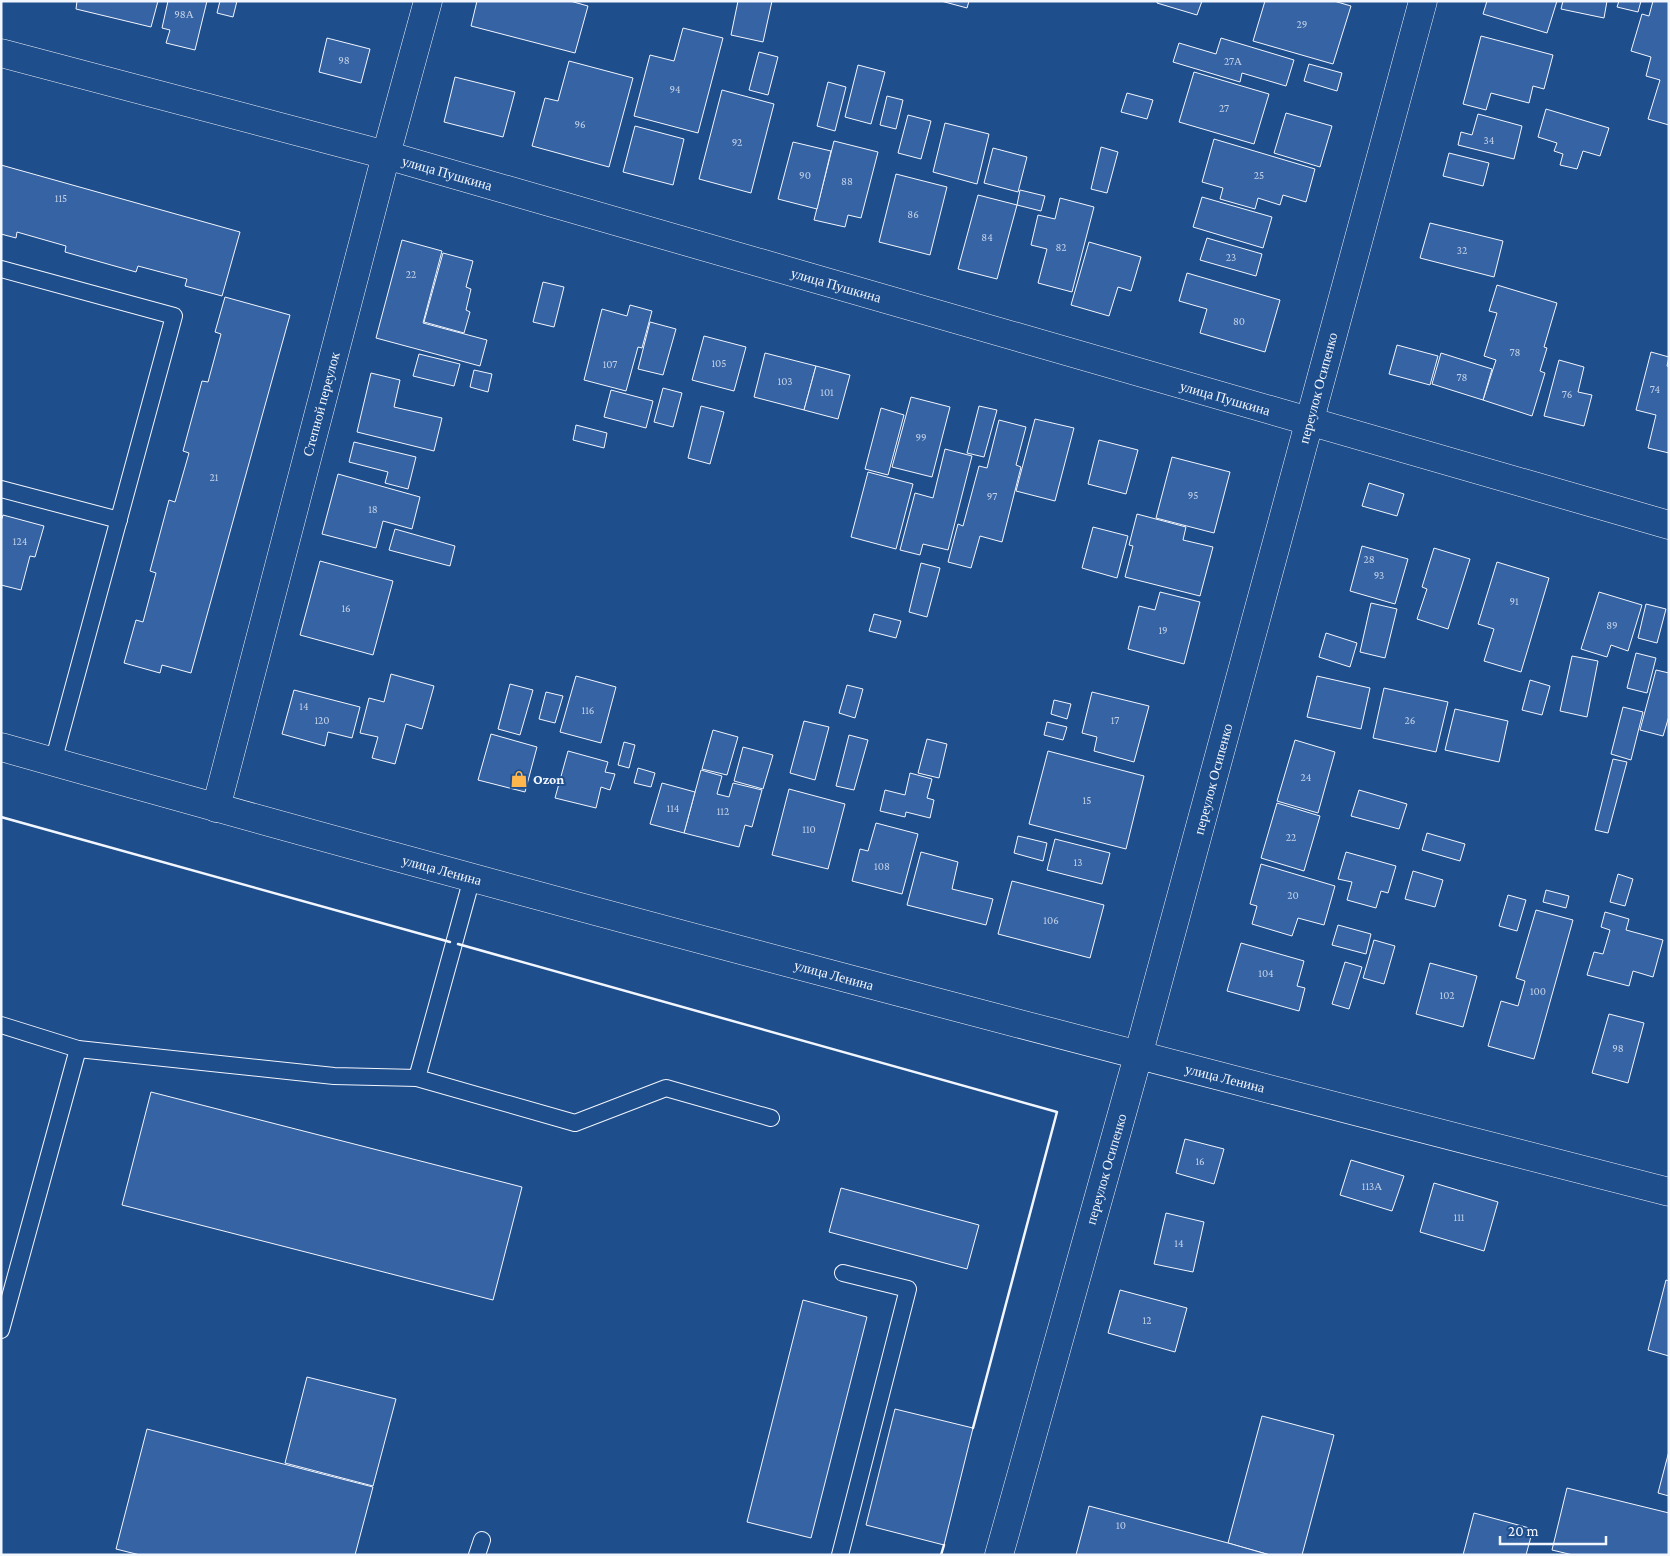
<svg xmlns="http://www.w3.org/2000/svg" width="1670" height="1556" font-family="'Crimson Pro',serif">
	<rect width="100%" height="100%" fill="#1f4e8c"/>
	<g fill="#3563a3" stroke="#f2f6ff">
		<path d="M 77,1 L 158,1 L 151,27 L 76,9 Z"/>
		<path d="M 168,1 L 207,1 L 195,50 L 166,43 L 170,30 L 162,28 Z"/>
		<path d="M 220,1 L 237,1 L 233,17 L 217,13 Z"/>
		<path d="M 477,1 L 570,1 L 588,6 L 575,53 L 471,26 Z"/>
		<path d="M 738,1 L 772,1 L 763,42 L 731,35 Z"/>
		<path d="M 941,1 L 969,1 L 967,8 Z"/>
		<path d="M 1157,1 L 1202,1 L 1197,15 L 1157,3 Z"/>
		<path d="M 1265,1 L 1334,1 L 1351,6 L 1333,64 L 1253,41 Z"/>
		<path d="M 1487,1 L 1557,1 L 1547,33 L 1483,14 Z"/>
		<path d="M 1563,1 L 1607,1 L 1604,18 L 1561,9 Z"/>
		<path d="M 1619,1 L 1641,1 L 1638,12 L 1617,7 Z"/>
		<path d="M 1653,1 L 1669,1 L 1669,125 L 1648,119 L 1660,80 L 1646,76 L 1651,57 L 1631,51 L 1642,14 L 1649,16 Z"/>
		<path d="M 683,28 L 723,38 L 698,133 L 634,116 L 650,55 L 674,61 Z"/>
		<path d="M 1481,36 L 1553,55 L 1544,89 L 1533,86 L 1529,103 L 1491,93 L 1486,110 L 1463,104 Z"/>
		<path d="M 327,38 L 370,49 L 361,83 L 319,72 Z"/>
		<path d="M 1221,38 L 1294,60 L 1286,86 L 1242,73 L 1240,82 L 1173,62 L 1179,43 L 1216,54 Z"/>
		<path d="M 759,52 L 778,57 L 768,95 L 749,90 Z"/>
		<path d="M 569,61 L 633,78 L 609,167 L 532,146 L 545,98 L 558,101 Z"/>
		<path d="M 1309,64 L 1342,73 L 1337,91 L 1304,81 Z"/>
		<path d="M 858,65 L 885,72 L 871,124 L 845,117 Z"/>
		<path d="M 1194,72 L 1269,94 L 1254,144 L 1179,122 Z"/>
		<path d="M 455,77 L 515,92 L 503,137 L 444,122 Z"/>
		<path d="M 828,82 L 846,87 L 835,131 L 817,126 Z"/>
		<path d="M 722,90 L 774,104 L 751,193 L 699,179 Z"/>
		<path d="M 1127,93 L 1153,100 L 1147,119 L 1121,112 Z"/>
		<path d="M 887,96 L 903,100 L 896,129 L 880,125 Z"/>
		<path d="M 1546,109 L 1609,128 L 1600,156 L 1583,151 L 1577,169 L 1560,165 L 1563,154 L 1554,151 L 1557,143 L 1538,137 Z"/>
		<path d="M 1286,113 L 1332,126 L 1320,167 L 1274,153 Z"/>
		<path d="M 1478,114 L 1522,126 L 1514,159 L 1458,145 L 1461,132 L 1472,135 Z"/>
		<path d="M 908,115 L 931,121 L 921,159 L 898,153 Z"/>
		<path d="M 945,123 L 989,134 L 977,184 L 933,172 Z"/>
		<path d="M 635,126 L 684,139 L 673,185 L 623,172 Z"/>
		<path d="M 1214,139 L 1315,169 L 1306,202 L 1283,195 L 1280,205 L 1258,198 L 1255,209 L 1220,199 L 1223,188 L 1202,182 Z"/>
		<path d="M 834,141 L 878,152 L 861,218 L 848,215 L 845,227 L 814,220 Z"/>
		<path d="M 793,142 L 831,151 L 817,209 L 778,199 Z"/>
		<path d="M 1101,147 L 1118,152 L 1107,193 L 1091,189 Z"/>
		<path d="M 993,148 L 1027,157 L 1018,192 L 984,183 Z"/>
		<path d="M 1449,153 L 1489,163 L 1483,186 L 1443,176 Z"/>
		<path d="M 1,165 L 240,232 L 222,296 L 185,286 L 187,279 L 138,266 L 136,272 L 65,252 L 66,246 L 17,232 L 16,238 L 1,234 Z"/>
		<path d="M 896,174 L 947,187 L 930,255 L 879,242 Z"/>
		<path d="M 1020,190 L 1045,196 L 1041,211 L 1017,205 Z"/>
		<path d="M 978,195 L 1017,205 L 997,279 L 958,269 Z"/>
		<path d="M 1202,197 L 1272,217 L 1263,248 L 1193,227 Z"/>
		<path d="M 1060,198 L 1094,207 L 1072,292 L 1038,283 L 1047,249 L 1031,245 L 1038,215 L 1055,219 Z"/>
		<path d="M 1430,223 L 1503,241 L 1494,277 L 1420,258 Z"/>
		<path d="M 1207,238 L 1262,254 L 1256,276 L 1200,260 Z"/>
		<path d="M 402,240 L 442,251 L 423,323 L 487,340 L 480,366 L 376,338 Z"/>
		<path d="M 1089,242 L 1141,257 L 1131,291 L 1118,287 L 1109,316 L 1071,305 Z"/>
		<path d="M 443,253 L 473,261 L 466,287 L 471,289 L 466,310 L 470,312 L 464,333 L 424,322 Z"/>
		<path d="M 1187,273 L 1280,300 L 1265,352 L 1200,333 L 1207,309 L 1179,301 Z"/>
		<path d="M 543,282 L 564,287 L 554,327 L 533,322 Z"/>
		<path d="M 1497,285 L 1557,303 L 1544,347 L 1547,348 L 1540,371 L 1545,373 L 1532,416 L 1483,400 L 1496,360 L 1484,356 L 1497,313 L 1489,311 Z"/>
		<path d="M 225,297 L 290,315 L 191,673 L 162,665 L 160,673 L 124,663 L 136,620 L 143,622 L 156,573 L 150,571 L 169,500 L 175,502 L 189,453 L 183,451 L 202,381 L 208,382 L 221,334 L 215,332 Z"/>
		<path d="M 630,305 L 652,311 L 642,348 L 638,347 L 626,391 L 584,380 L 602,309 L 627,316 Z"/>
		<path d="M 650,322 L 676,329 L 663,375 L 638,369 Z"/>
		<path d="M 704,336 L 746,347 L 734,391 L 692,380 Z"/>
		<path d="M 1397,345 L 1438,356 L 1430,385 L 1389,374 Z"/>
		<path d="M 1651,352 L 1669,357 L 1667,366 L 1669,367 L 1669,453 L 1648,448 L 1656,415 L 1636,410 Z"/>
		<path d="M 765,353 L 816,366 L 804,410 L 754,397 Z"/>
		<path d="M 1441,353 L 1492,369 L 1483,400 L 1432,384 Z"/>
		<path d="M 419,354 L 460,364 L 454,386 L 413,376 Z"/>
		<path d="M 1559,360 L 1584,367 L 1578,392 L 1592,395 L 1584,426 L 1544,416 Z"/>
		<path d="M 816,366 L 850,375 L 838,419 L 804,410 Z"/>
		<path d="M 474,370 L 492,374 L 488,392 L 470,387 Z"/>
		<path d="M 371,373 L 400,380 L 394,407 L 442,418 L 434,451 L 357,432 Z"/>
		<path d="M 663,388 L 682,393 L 673,427 L 654,422 Z"/>
		<path d="M 611,390 L 653,401 L 646,428 L 604,417 Z"/>
		<path d="M 911,397 L 950,407 L 932,477 L 892,467 Z"/>
		<path d="M 701,406 L 724,412 L 710,464 L 688,458 Z"/>
		<path d="M 979,406 L 997,410 L 984,457 L 967,453 Z"/>
		<path d="M 881,408 L 904,415 L 888,475 L 865,469 Z"/>
		<path d="M 1035,419 L 1074,428 L 1055,501 L 1016,491 Z"/>
		<path d="M 999,420 L 1026,427 L 1016,465 L 1021,467 L 1002,542 L 980,536 L 971,568 L 948,562 L 958,524 L 963,526 L 979,466 L 987,468 Z"/>
		<path d="M 576,425 L 607,433 L 604,448 L 573,440 Z"/>
		<path d="M 1099,440 L 1138,450 L 1126,494 L 1088,484 Z"/>
		<path d="M 354,442 L 416,457 L 408,489 L 385,483 L 388,472 L 349,462 Z"/>
		<path d="M 945,449 L 972,456 L 948,550 L 923,544 L 920,555 L 900,550 L 915,493 L 933,498 Z"/>
		<path d="M 1172,457 L 1230,472 L 1214,533 L 1156,518 Z"/>
		<path d="M 868,472 L 913,484 L 896,549 L 851,537 Z"/>
		<path d="M 338,474 L 420,497 L 412,529 L 383,521 L 376,548 L 322,534 Z"/>
		<path d="M 1369,483 L 1404,494 L 1397,516 L 1362,506 Z"/>
		<path d="M 1137,514 L 1186,527 L 1183,540 L 1213,547 L 1200,596 L 1125,577 L 1133,546 L 1129,545 Z"/>
		<path d="M 3,515 L 44,526 L 35,557 L 30,556 L 21,590 L 1,585 L 1,521 Z"/>
		<path d="M 1093,527 L 1128,536 L 1117,578 L 1082,568 Z"/>
		<path d="M 395,529 L 455,546 L 450,566 L 389,550 Z"/>
		<path d="M 1362,546 L 1408,559 L 1395,604 L 1350,591 Z"/>
		<path d="M 1434,548 L 1470,559 L 1448,629 L 1417,619 L 1427,589 L 1422,587 Z"/>
		<path d="M 320,561 L 393,581 L 373,655 L 300,635 Z"/>
		<path d="M 1497,562 L 1549,578 L 1521,672 L 1484,661 L 1494,629 L 1478,624 Z"/>
		<path d="M 921,563 L 940,568 L 927,617 L 909,612 Z"/>
		<path d="M 1160,592 L 1200,602 L 1184,664 L 1128,649 L 1139,606 L 1155,610 Z"/>
		<path d="M 1599,592 L 1642,605 L 1628,651 L 1611,645 L 1607,657 L 1581,649 Z"/>
		<path d="M 1371,603 L 1397,609 L 1385,658 L 1360,652 Z"/>
		<path d="M 1646,604 L 1666,609 L 1657,643 L 1638,638 Z"/>
		<path d="M 874,614 L 901,621 L 896,638 L 869,631 Z"/>
		<path d="M 1326,633 L 1357,643 L 1350,667 L 1319,657 Z"/>
		<path d="M 1636,653 L 1656,658 L 1647,693 L 1627,688 Z"/>
		<path d="M 1572,656 L 1598,661 L 1587,717 L 1560,711 Z"/>
		<path d="M 1656,670 L 1669,673 L 1669,716 L 1663,736 L 1640,730 Z"/>
		<path d="M 391,674 L 434,686 L 422,729 L 406,724 L 395,764 L 372,758 L 378,737 L 360,733 L 369,698 L 384,702 Z"/>
		<path d="M 576,676 L 616,687 L 601,743 L 560,732 Z"/>
		<path d="M 1317,676 L 1370,688 L 1361,729 L 1307,717 Z"/>
		<path d="M 1530,680 L 1550,686 L 1542,715 L 1522,710 Z"/>
		<path d="M 510,684 L 533,690 L 520,735 L 498,729 Z"/>
		<path d="M 847,685 L 863,689 L 855,718 L 839,713 Z"/>
		<path d="M 1384,688 L 1448,702 L 1436,752 L 1373,738 Z"/>
		<path d="M 294,690 L 360,707 L 352,738 L 328,732 L 325,746 L 282,734 Z"/>
		<path d="M 546,692 L 563,696 L 555,723 L 539,719 Z"/>
		<path d="M 1092,692 L 1149,706 L 1134,762 L 1094,751 L 1097,737 L 1082,733 Z"/>
		<path d="M 1054,700 L 1071,704 L 1067,719 L 1051,714 Z"/>
		<path d="M 1623,707 L 1643,712 L 1631,760 L 1611,754 Z"/>
		<path d="M 1455,709 L 1508,721 L 1499,762 L 1445,750 Z"/>
		<path d="M 804,721 L 829,727 L 815,780 L 790,773 Z"/>
		<path d="M 1047,722 L 1067,727 L 1063,740 L 1044,735 Z"/>
		<path d="M 713,730 L 738,737 L 727,775 L 702,769 Z"/>
		<path d="M 491,734 L 537,747 L 525,792 L 478,780 Z"/>
		<path d="M 849,735 L 868,740 L 854,790 L 836,786 Z"/>
		<path d="M 927,739 L 947,744 L 939,778 L 918,773 Z"/>
		<path d="M 1295,740 L 1335,752 L 1318,813 L 1277,801 Z"/>
		<path d="M 624,742 L 635,745 L 629,768 L 618,765 Z"/>
		<path d="M 743,747 L 773,755 L 763,789 L 734,781 Z"/>
		<path d="M 568,751 L 608,762 L 605,772 L 615,774 L 610,790 L 601,787 L 596,808 L 555,798 Z"/>
		<path d="M 1048,751 L 1144,776 L 1126,849 L 1029,824 Z"/>
		<path d="M 1613,759 L 1627,762 L 1608,833 L 1595,830 Z"/>
		<path d="M 638,768 L 655,773 L 651,787 L 634,783 Z"/>
		<path d="M 701,770 L 722,776 L 717,794 L 729,797 L 733,783 L 762,790 L 752,827 L 745,825 L 739,847 L 684,833 Z"/>
		<path d="M 910,773 L 932,779 L 927,798 L 934,800 L 930,818 L 906,812 L 905,817 L 880,811 L 885,790 L 905,795 Z"/>
		<path d="M 662,783 L 695,792 L 684,833 L 650,824 Z"/>
		<path d="M 789,789 L 845,804 L 828,869 L 772,855 Z"/>
		<path d="M 1359,790 L 1407,804 L 1399,829 L 1351,816 Z"/>
		<path d="M 1277,803 L 1320,816 L 1304,871 L 1261,858 Z"/>
		<path d="M 876,823 L 918,834 L 902,894 L 852,881 L 860,849 L 868,851 Z"/>
		<path d="M 1427,833 L 1465,844 L 1460,861 L 1422,850 Z"/>
		<path d="M 1018,836 L 1047,843 L 1043,861 L 1014,853 Z"/>
		<path d="M 1055,839 L 1110,853 L 1102,884 L 1047,870 Z"/>
		<path d="M 921,852 L 958,862 L 952,889 L 993,899 L 986,925 L 907,905 Z"/>
		<path d="M 1346,852 L 1396,866 L 1388,893 L 1381,891 L 1376,908 L 1347,900 L 1352,882 L 1338,879 Z"/>
		<path d="M 1261,864 L 1335,886 L 1324,925 L 1298,918 L 1292,936 L 1252,924 L 1257,906 L 1250,904 Z"/>
		<path d="M 1413,871 L 1443,880 L 1435,907 L 1405,899 Z"/>
		<path d="M 1618,874 L 1633,879 L 1625,906 L 1610,902 Z"/>
		<path d="M 1012,881 L 1104,905 L 1090,958 L 998,934 Z"/>
		<path d="M 1546,890 L 1569,896 L 1566,908 L 1543,902 Z"/>
		<path d="M 1508,895 L 1526,900 L 1517,931 L 1499,926 Z"/>
		<path d="M 1536,910 L 1573,920 L 1534,1059 L 1488,1046 L 1501,1001 L 1518,1006 L 1525,981 L 1516,978 Z"/>
		<path d="M 1605,912 L 1629,919 L 1626,930 L 1663,940 L 1653,977 L 1633,971 L 1629,986 L 1587,975 L 1594,952 L 1603,954 L 1610,930 L 1601,927 Z"/>
		<path d="M 1338,925 L 1371,934 L 1366,954 L 1332,945 Z"/>
		<path d="M 1374,940 L 1395,946 L 1384,984 L 1363,978 Z"/>
		<path d="M 1241,943 L 1304,961 L 1297,986 L 1305,988 L 1299,1011 L 1227,991 Z"/>
		<path d="M 1345,962 L 1362,967 L 1349,1009 L 1332,1004 Z"/>
		<path d="M 1430,963 L 1477,976 L 1463,1027 L 1416,1014 Z"/>
		<path d="M 1609,1014 L 1644,1023 L 1628,1083 L 1592,1073 Z"/>
		<path d="M 151,1092 L 522,1187 L 493,1300 L 122,1205 Z"/>
		<path d="M 1185,1139 L 1224,1149 L 1214,1184 L 1176,1173 Z"/>
		<path d="M 1351,1160 L 1404,1176 L 1392,1211 L 1340,1195 Z"/>
		<path d="M 1434,1183 L 1498,1202 L 1484,1251 L 1420,1232 Z"/>
		<path d="M 841,1188 L 979,1225 L 967,1269 L 829,1232 Z"/>
		<path d="M 1166,1213 L 1204,1222 L 1193,1272 L 1154,1264 Z"/>
		<path d="M 1666,1280 L 1669,1281 L 1669,1356 L 1648,1350 Z"/>
		<path d="M 1120,1290 L 1187,1308 L 1175,1352 L 1108,1333 Z"/>
		<path d="M 803,1300 L 867,1317 L 811,1538 L 747,1522 Z"/>
		<path d="M 307,1377 L 396,1399 L 373,1486 L 285,1463 Z"/>
		<path d="M 895,1409 L 973,1428 L 944,1545 L 866,1525 Z"/>
		<path d="M 1262,1416 L 1334,1435 L 1302,1555 L 1270,1555 L 1228,1543 Z"/>
		<path d="M 147,1429 L 373,1487 L 355,1555 L 140,1555 L 116,1549 Z"/>
		<path d="M 1669,1451 L 1669,1496 L 1658,1493 Z"/>
		<path d="M 1567,1488 L 1669,1513 L 1669,1555 L 1573,1555 L 1552,1550 Z"/>
		<path d="M 1089,1506 L 1228,1543 L 1270,1555 L 1076,1555 Z"/>
		<path d="M 1474,1513 L 1533,1529 L 1526,1555 L 1463,1555 Z"/>
	</g>
	<g fill="none" stroke-linecap="round" stroke-linejoin="round">
		<g stroke="#f2f6ff" stroke-width="18">
			<g id="lane">
				<path d="M 1,269 L 174,316 L 53,762"/>
				<path d="M 1,489 L 119,520"/>
				<path d="M 1,1025 L 78,1049 L 334,1076 L 417,1078 L 472,878"/>
				<path d="M 417,1078 L 575,1123 L 666,1088 L 771,1118"/>
				<path d="M 1,1330 L 78,1049"/>
				<path d="M 477,1555 L 482,1540"/>
				<path d="M 840,1555 L 908,1289 L 843,1273"/>
			</g>
		</g>
		<g stroke="#f2f6ff" stroke-width="29">
			<g id="street">
				<path d="M 1,53 L 386,155 L 1669,525"/>
				<path d="M 216,808 L 386,155 L 428,1"/>
			</g>
		</g>
		<g stroke="#f2f6ff" stroke-width="29">
			<g id="secondary">
				<path d="M 1,747 C 555,904 1111,1049 1669,1192"/>
				<path d="M 999,1555 L 1138,1056 L 1423,1"/>
			</g>
		</g>
		<use href="#lane" stroke="#1f4e8c" stroke-width="16"/>
		<use href="#street" stroke="#1f4e8c" stroke-width="28"/>
		<use href="#secondary" stroke="#1f4e8c" stroke-width="28"/>
		<g stroke="#f2f6ff" stroke-width="2.5">
			<path d="M 1,817 L 450,942"/>
			<path d="M 458,944 L 1057,1112 L 973,1428"/>
			<path d="M 941,1555 L 944,1545"/>
		</g>
	</g>
	<defs>
		<g id="shop-bare" transform="scale(1.35)"><path d="M-5-2.5h2.3a2.7 3.5 0 0 1 5.4 0H5L5.5 6h-11ZM-1.5-2.5h3a1.5 2.3 0 0 0-3 0Z" fill="#ffb74d" stroke="#1f4e8c" stroke-width="2.5" paint-order="stroke"/></g>
	</defs>
	<g fill-rule="evenodd">
		<use href="#shop-bare" x="519" y="779"/>
	</g>
	<g text-anchor="middle" dominant-baseline="central" stroke-width="4" stroke-linejoin="round" paint-order="stroke">
		<g font-size="11" fill="#c3d1e8">
			<text x="184" y="14">98А</text>
			<text x="1302" y="24">29</text>
			<text x="344" y="60">98</text>
			<text x="1233" y="61">27А</text>
			<text x="675" y="89">94</text>
			<text x="1224" y="108">27</text>
			<text x="580" y="124">96</text>
			<text x="1489" y="140">34</text>
			<text x="737" y="142">92</text>
			<text x="805" y="175">90</text>
			<text x="1259" y="175">25</text>
			<text x="847" y="181">88</text>
			<text x="61" y="198">115</text>
			<text x="913" y="214">86</text>
			<text x="987" y="237">84</text>
			<text x="1061" y="247">82</text>
			<text x="1462" y="250">32</text>
			<text x="1231" y="257">23</text>
			<text x="411" y="274">22</text>
			<text x="1239" y="321">80</text>
			<text x="1515" y="352">78</text>
			<text x="719" y="363">105</text>
			<text x="610" y="364">107</text>
			<text x="1462" y="377">78</text>
			<text x="785" y="381">103</text>
			<text x="1655" y="389">74</text>
			<text x="827" y="392">101</text>
			<text x="1567" y="394">76</text>
			<text x="921" y="437">99</text>
			<text x="214" y="477">21</text>
			<text x="1193" y="495">95</text>
			<text x="992" y="496">97</text>
			<text x="373" y="509">18</text>
			<text x="20" y="541">124</text>
			<text x="1369" y="559">28</text>
			<text x="1379" y="575">93</text>
			<text x="1514" y="601">91</text>
			<text x="346" y="608">16</text>
			<text x="1612" y="625">89</text>
			<text x="1163" y="630">19</text>
			<text x="304" y="706">14</text>
			<text x="588" y="710">116</text>
			<text x="322" y="720">120</text>
			<text x="1115" y="720">17</text>
			<text x="1410" y="720">26</text>
			<text x="1306" y="777">24</text>
			<text x="1087" y="800">15</text>
			<text x="673" y="808">114</text>
			<text x="723" y="811">112</text>
			<text x="809" y="829">110</text>
			<text x="1291" y="837">22</text>
			<text x="1078" y="862">13</text>
			<text x="882" y="866">108</text>
			<text x="1293" y="895">20</text>
			<text x="1051" y="920">106</text>
			<text x="1266" y="973">104</text>
			<text x="1538" y="991">100</text>
			<text x="1447" y="995">102</text>
			<text x="1618" y="1048">98</text>
			<text x="1200" y="1161">16</text>
			<text x="1372" y="1186">113А</text>
			<text x="1459" y="1217">111</text>
			<text x="1179" y="1243">14</text>
			<text x="1147" y="1320">12</text>
			<text x="1121" y="1525">10</text>
		</g>
		<g font-size="14" fill="#f2f6ff" stroke="#1f4e8c">
			<text transform="translate(447 173) rotate(16)">улица Пушкина</text>
			<text transform="translate(836 285) rotate(16)">улица Пушкина</text>
			<text transform="translate(1318 388) rotate(-75)">переулок Осипенко</text>
			<text transform="translate(1225 398) rotate(16)">улица Пушкина</text>
			<text transform="translate(321 404) rotate(-75)">Степной переулок</text>
			<text transform="translate(1213 779) rotate(-75)">переулок Осипенко</text>
			<text transform="translate(442 870) rotate(15)">улица Ленина</text>
			<text transform="translate(834 975) rotate(15)">улица Ленина</text>
			<text transform="translate(1225 1078) rotate(14)">улица Ленина</text>
			<text transform="translate(1106 1169) rotate(-74)">переулок Осипенко</text>
		</g>
		<g font-size="14" font-weight="bold" fill="#f2f6ff" stroke="#1f4e8c" text-anchor="start">
			<text x="533" y="779">Ozon</text>
		</g>
	</g>
	<rect width="1670" height="1556" fill="none" stroke="#f2f6ff" stroke-width="5"/>
	<path d="M1500 1536v8h106v-8" fill="none" stroke="#f2f6ff" stroke-width="2.5"/>
	<text x="1508" y="1536" font-size="15" fill="#f2f6ff" stroke="#1f4e8c" stroke-width="4" paint-order="stroke">20 m</text>
</svg>
